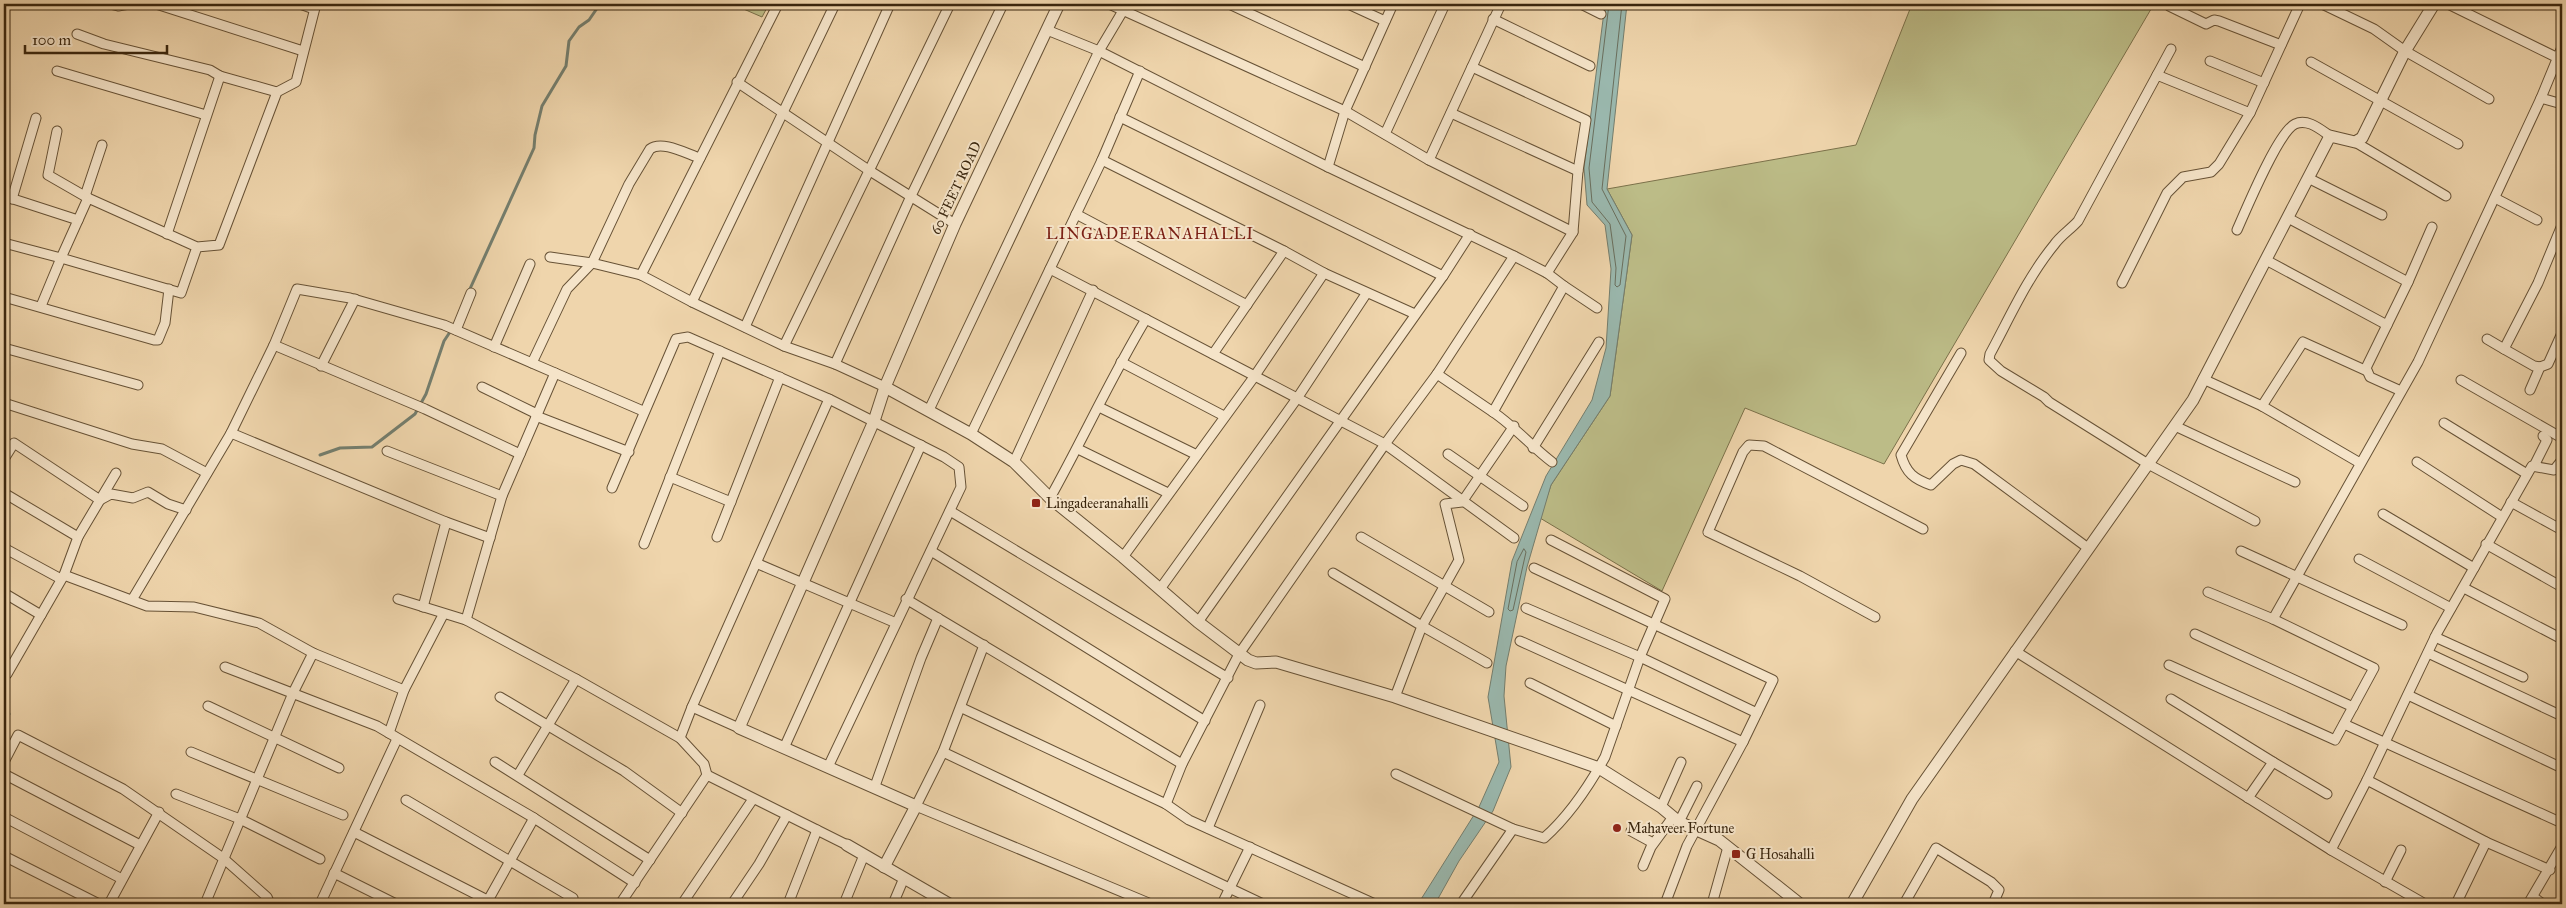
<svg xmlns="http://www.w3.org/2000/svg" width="2566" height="908" font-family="'IM FELL Great Primer',serif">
	<rect width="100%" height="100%" fill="#efd5ac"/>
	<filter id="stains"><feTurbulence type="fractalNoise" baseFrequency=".004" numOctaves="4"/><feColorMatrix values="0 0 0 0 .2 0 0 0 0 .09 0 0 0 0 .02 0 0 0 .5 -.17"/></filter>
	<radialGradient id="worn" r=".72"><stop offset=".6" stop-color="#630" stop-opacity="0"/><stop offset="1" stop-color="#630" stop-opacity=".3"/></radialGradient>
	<g fill="#bcbc87" stroke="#7b714a">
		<path d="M 732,4 L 769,4 L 762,17 Z"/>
		<path d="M 1912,4 L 2154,4 L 1884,464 L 1745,408 L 1662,591 L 1540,518 L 1551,485 L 1610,396 L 1632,235 L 1607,189 L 1856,145 Z"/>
	</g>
	<path fill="#9ab8ae" stroke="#747e6e" d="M 1605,4 L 1627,4 L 1607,189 L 1632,235 L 1610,396 L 1551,485 L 1527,567 L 1506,666 L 1504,696 L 1511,767 L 1493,811 L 1459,861 L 1435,904 L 1418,904 L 1479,807 L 1499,762 L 1488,697 L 1512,561 L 1546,476 L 1592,400 L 1606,348 L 1611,269 L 1605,225 L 1587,205 L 1584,168 Z"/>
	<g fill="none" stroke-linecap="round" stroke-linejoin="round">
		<g stroke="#6a6f5e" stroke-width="1">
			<path d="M 1609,4 L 1589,168 L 1592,202 L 1610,224 L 1616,268 L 1615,285 L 1617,287 L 1620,285 L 1626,236 L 1602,189 L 1622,4"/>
			<path d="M 1524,549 L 1526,552 L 1513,610 L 1510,611 L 1508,609 L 1517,562 Z"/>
		</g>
		<g stroke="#747e6e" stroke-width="3">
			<path d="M 469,291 L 534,148 L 535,135 L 542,106 L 566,66 L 569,41 L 579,27 L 589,20 L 600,4"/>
			<path d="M 320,455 L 340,448 L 372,447 L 415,414 L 426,394 L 444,341 L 452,329"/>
			<path d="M 4,704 L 9,714"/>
		</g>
		<g stroke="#675236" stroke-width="11">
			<g id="minor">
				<path d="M 110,4 L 118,6 L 129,4"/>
				<path d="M 156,4 L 303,51"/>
				<path d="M 300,4 L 314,9"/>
				<path d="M 1109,4 L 1345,111 L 1429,160 L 1573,232"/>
				<path d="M 1229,4 L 1365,67"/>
				<path d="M 1348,4 L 1385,21"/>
				<path d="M 1393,4 L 1345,111 L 1328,167 L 1514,256 L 1547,273 L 1564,286 L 1493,412 L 1437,374"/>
				<path d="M 1581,4 L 1601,14"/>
				<path d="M 2322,4 L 2374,29 L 2405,51 L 2489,99"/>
				<path d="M 2448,4 L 2562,60"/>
				<path d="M 2169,6 L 2206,24 L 2214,20 L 2219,21 L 2281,45"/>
				<path d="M 1493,19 L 1590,66"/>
				<path d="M 1047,30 L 1099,51 L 1328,167"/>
				<path d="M 77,34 L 104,44 L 210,70 L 220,76 L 277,92"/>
				<path d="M 2210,61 L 2264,83"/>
				<path d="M 2311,62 L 2458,144"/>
				<path d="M 1472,67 L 1586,120 L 1578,171 L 1573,232 L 1547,273"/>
				<path d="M 57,71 L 206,115"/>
				<path d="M 2157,75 L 2171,49"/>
				<path d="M 737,82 L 870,171 L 955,224"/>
				<path d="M 2541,98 L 2562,104"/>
				<path d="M 1451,113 L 1578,171"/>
				<path d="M 1120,117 L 1443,276"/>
				<path d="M 57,131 L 48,175 L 88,198"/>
				<path d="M 1385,134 L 1445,4"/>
				<path d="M 2355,142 L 2446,196"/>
				<path d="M 1102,160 L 1284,251 L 1324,273 L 1415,314"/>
				<path d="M 1429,160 L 1501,4"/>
				<path d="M 2308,178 L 2382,215"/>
				<path d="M 4,196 L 78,220"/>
				<path d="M 85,196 L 102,145"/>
				<path d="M 2495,198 L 2537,220"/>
				<path d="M 12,199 L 36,118"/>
				<path d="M 1076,214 L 1247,305"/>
				<path d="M 2288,218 L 2408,282 L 2366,368 L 2370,377 L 2401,391"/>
				<path d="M 2237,230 C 2246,210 2278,132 2295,124 C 2308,118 2321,130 2330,136"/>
				<path d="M 167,234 L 220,76"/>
				<path d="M 4,243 L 61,258 L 41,306"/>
				<path d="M 197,247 L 181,293 L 61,258 L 88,198 L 197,247 L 219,245 L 277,92 L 296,82 L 316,4"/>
				<path d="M 550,257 L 592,263 L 641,275 L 692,302 L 784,346 L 835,364 L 885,387"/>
				<path d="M 2266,260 L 2387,325"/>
				<path d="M 1050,269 L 1385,444 L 1514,538"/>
				<path d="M 641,275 L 778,4"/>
				<path d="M 2408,282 L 2432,227"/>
				<path d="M 2122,283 L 2167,193 L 2183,177 L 2211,172 L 2219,164 L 2250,113"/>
				<path d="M 1564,286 L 1597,308"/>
				<path d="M 4,297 L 154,340 L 158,340 L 165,323 L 169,289"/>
				<path d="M 692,302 L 835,4"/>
				<path d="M 745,327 L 890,4"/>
				<path d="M 456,330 L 471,293"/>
				<path d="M 2487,339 L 2504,349"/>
				<path d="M 274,345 L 425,409 L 520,454"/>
				<path d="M 784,346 L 950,4"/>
				<path d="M 494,347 L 530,264"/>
				<path d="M 4,348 L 138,385"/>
				<path d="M 1961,353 L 1901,455 C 1906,473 1914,479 1931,485 L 1953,464 L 1961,460 L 1974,464 L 2088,548"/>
				<path d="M 1213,354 L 1284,251"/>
				<path d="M 1121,362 L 1224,416"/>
				<path d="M 532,363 L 567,289 L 592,263 L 629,184 L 650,149 C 662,140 687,154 700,158"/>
				<path d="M 835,364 L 911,196 L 1003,4"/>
				<path d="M 321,366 L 355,299"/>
				<path d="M 2540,367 L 2534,366 L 2504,349 L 2538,283 L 2562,225"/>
				<path d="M 555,373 L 643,411"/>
				<path d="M 2203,379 L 2262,406 L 2360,463"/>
				<path d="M 2461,380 L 2562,438"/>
				<path d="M 482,387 L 537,414"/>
				<path d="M 2530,390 L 2540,367 L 2548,364 L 2562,333"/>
				<path d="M 4,403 L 132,444 L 162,449 L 207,473"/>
				<path d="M 2262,406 L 2303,342 L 2367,371"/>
				<path d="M 1099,407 L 1197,455"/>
				<path d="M 929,410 L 1099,51 L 1127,4"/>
				<path d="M 1493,412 C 1514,426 1531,446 1552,462"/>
				<path d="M 536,416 L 629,452"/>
				<path d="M 2444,423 L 2527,474"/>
				<path d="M 2175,426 L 2295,482"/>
				<path d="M 231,433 L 446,522 L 490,538"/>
				<path d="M 971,434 L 1102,160 L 1140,71"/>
				<path d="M 1533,448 L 1599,342"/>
				<path d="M 1078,449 L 1168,493"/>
				<path d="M 387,451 L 502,496"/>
				<path d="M 1448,454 L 1523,506"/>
				<path d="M 4,459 L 14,443 L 100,500 L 111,494 L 133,498 L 148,492 L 168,504 L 186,510"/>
				<path d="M 1014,462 L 1093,290"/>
				<path d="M 2417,462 L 2502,517"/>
				<path d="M 2534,466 L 2547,440 L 2543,436"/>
				<path d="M 670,477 L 731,502"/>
				<path d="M 612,488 L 676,339 L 688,337 L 829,399 L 944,457 L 959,467 L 961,487 L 828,767"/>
				<path d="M 4,493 L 78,537"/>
				<path d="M 1050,498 C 1083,439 1111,377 1146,319"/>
				<path d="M 2511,502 L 2562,530"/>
				<path d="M 950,511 L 1228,678"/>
				<path d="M 2383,514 L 2474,568"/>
				<path d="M 2255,521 L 2148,464 L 2049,402 L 2044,397 L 2001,371 L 1989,360 L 1990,354 C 2010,317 2027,278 2054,245 C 2061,235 2070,230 2078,221 L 2157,75 L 2250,113 L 2300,4"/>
				<path d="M 717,537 L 780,377"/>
				<path d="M 1361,537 L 1489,612"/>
				<path d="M 644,544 L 720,351"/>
				<path d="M 2486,544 L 2562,587"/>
				<path d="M 4,548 L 61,579"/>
				<path d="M 931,551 L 1205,721"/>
				<path d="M 2241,551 L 2402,625"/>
				<path d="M 1123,557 L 1254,377 L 1324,273"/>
				<path d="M 2359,559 L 2451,608"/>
				<path d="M 756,563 L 896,623"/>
				<path d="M 1534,568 L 1773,680 L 1743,742 L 1687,846 L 1665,904"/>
				<path d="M 1333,573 L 1422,626 L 1395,697"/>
				<path d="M 64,575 L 147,606 L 194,607 L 259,623 L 313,653 L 404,690"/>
				<path d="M 2464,588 L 2562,639"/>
				<path d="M 1160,589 L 1298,397 L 1366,294"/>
				<path d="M 4,593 L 41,615"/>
				<path d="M 906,599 L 1182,764"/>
				<path d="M 132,600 L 231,433 L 274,345 L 297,289 L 350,298 L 444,325 L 555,373 L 502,496 L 466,620 L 398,599"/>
				<path d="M 423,607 L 446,522"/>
				<path d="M 1526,608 L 1640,657 L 1757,713"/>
				<path d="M 1875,617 L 1800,576 L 1708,532 L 1743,452 L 1749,445 L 1764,446 L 1923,529"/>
				<path d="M 2273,619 L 2418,362 L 2541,98 L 2562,47"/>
				<path d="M 466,620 L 576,679 L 680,738 L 704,764 L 707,775"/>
				<path d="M 1198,622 L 1443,276 L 1470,234"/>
				<path d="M 2195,634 L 2353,707"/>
				<path d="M 2435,637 L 2523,677"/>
				<path d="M 1520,641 L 1743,742"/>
				<path d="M 984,645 L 943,752 L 916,806 L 1151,904"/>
				<path d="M 2015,651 L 2331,850"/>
				<path d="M 2428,653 L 2562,716"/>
				<path d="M 1487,663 L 1422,626 L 1459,560 L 1445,504 L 1462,502 L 1514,426"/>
				<path d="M 2169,665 L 2335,740 L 2374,668 L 2273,619 L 2208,592"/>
				<path d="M 225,667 L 377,726 L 534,818 L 635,883"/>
				<path d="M 7,674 L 64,575 L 78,537 L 116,473"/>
				<path d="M 1530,683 L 1616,726"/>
				<path d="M 2408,695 L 2562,768"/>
				<path d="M 500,697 L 624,771 L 682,813"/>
				<path d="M 2171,699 L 2273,762 L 2248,798"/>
				<path d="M 208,706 L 339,768"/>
				<path d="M 962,708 L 1166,804 L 1189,820 L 1375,904"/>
				<path d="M 2344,724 L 2562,823"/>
				<path d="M 739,728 L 692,707 L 829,399"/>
				<path d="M 389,733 L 404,690 L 443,615"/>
				<path d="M 680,738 L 692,707"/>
				<path d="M 784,748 L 921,445"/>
				<path d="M 191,752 L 343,815"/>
				<path d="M 943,752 L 1263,904"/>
				<path d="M 4,762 L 18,735 L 123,789 L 223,858 L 267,897 L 270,904"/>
				<path d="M 495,762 L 650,860"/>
				<path d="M 2273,762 L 2327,794"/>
				<path d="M 4,774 L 140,845"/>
				<path d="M 1396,774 L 1513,829 L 1544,838 C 1569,816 1589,786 1605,757 L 1640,657 L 1665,599 L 1551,540"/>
				<path d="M 518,775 L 576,679"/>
				<path d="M 2367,780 L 2486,842 L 2550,870"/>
				<path d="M 875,786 L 921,658 L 938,618"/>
				<path d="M 176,794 L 240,819 L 320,859"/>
				<path d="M 406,800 L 573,898"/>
				<path d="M 1166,804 L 1182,764 L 1239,654 L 1385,444 L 1437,374 L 1514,256"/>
				<path d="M 1661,807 L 1681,762"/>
				<path d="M 4,817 L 122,879"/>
				<path d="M 1679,822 L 1697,786"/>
				<path d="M 1208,828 L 1260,705"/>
				<path d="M 1631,831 L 1653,843"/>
				<path d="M 354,832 L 495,904"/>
				<path d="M 4,856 L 99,904"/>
				<path d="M 1643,866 L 1651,847 L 1673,817"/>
				<path d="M 334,873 L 396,904"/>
				<path d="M 2385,882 L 2401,850"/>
				<path d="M 2533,897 L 2543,904"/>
				<path d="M 4,903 L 6,904"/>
				<path d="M 109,904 L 159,812"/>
				<path d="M 205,904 L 293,693 L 313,653"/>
				<path d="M 320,904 L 397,739"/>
				<path d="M 486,904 L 534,818"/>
				<path d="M 620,904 L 707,775 L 847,845"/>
				<path d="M 682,904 L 753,799"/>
				<path d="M 732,904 L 759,864 L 787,815"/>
				<path d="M 788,904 L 817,830"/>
				<path d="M 844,904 L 864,855"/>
				<path d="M 893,904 L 904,878"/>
				<path d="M 1222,904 L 1250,847"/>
				<path d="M 1461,904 L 1513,829"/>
				<path d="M 1712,904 L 1728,847"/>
				<path d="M 1904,904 L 1936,848 L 1991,882 L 1999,890 L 1993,904"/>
				<path d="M 2425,904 L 2331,850 L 2367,780 L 2437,633 L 2532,466 L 2554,470 L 2562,460"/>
				<path d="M 2456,904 L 2486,842"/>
				<path d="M 2528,904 L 2562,846"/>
			</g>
		</g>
		<g stroke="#675236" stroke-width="13">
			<g id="tertiary">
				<path d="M 885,387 L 971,434 L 1014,462 L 1050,498 L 1123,557 L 1198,622 L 1248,660 L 1256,663 L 1276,662 L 1395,697 L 1599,768 L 1661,807 L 1679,822 L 1719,840 L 1800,904"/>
				<path d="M 847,845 L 949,904"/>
				<path d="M 884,867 L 916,806 L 739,728 L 874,421 L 885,387 L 955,224 L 1059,4"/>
				<path d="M 1852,904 L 1912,799 L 2193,400 L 2330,136 L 2355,142 L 2362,138 L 2405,51 L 2434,4"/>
			</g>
		</g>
		<use href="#minor" stroke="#f5e4c9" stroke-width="9"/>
		<use href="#tertiary" stroke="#f5e4c9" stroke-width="11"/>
	</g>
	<g fill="#8f2418" stroke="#f5e4c9" stroke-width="2">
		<rect x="1031" y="498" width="10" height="10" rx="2.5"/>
		<circle cx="1617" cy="828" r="5"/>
		<rect x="1731" y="849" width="10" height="10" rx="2.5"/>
	</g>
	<g text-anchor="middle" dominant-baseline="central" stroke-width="4" stroke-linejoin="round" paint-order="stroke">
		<g font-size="14" fill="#3a260e" stroke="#f5e4c9">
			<text transform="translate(956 188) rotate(-65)">60 FEET ROAD</text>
		</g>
		<g font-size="14" fill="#3a260e" stroke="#f5e4c9" text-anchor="start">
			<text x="1046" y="503">Lingadeeranahalli</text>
			<text x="1627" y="828">Mahaveer Fortune</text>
			<text x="1746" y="854">G Hosahalli</text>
		</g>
		<g font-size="16" letter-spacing="1" fill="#7a1f14" stroke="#f5e4c9">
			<text x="1150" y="233">LINGADEERANAHALLI</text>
		</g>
	</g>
	<rect width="2566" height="908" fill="none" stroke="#efd5ac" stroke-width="20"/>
	<rect x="5" y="5" width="2556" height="898" fill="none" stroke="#3a260e" stroke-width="2.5"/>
	<rect x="10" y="10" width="2546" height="888" fill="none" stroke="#3a260e"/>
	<path d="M25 45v8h142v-8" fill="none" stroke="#3a260e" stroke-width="2.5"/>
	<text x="32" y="45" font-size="15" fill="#3a260e" stroke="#f5e4c9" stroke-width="4" paint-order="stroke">100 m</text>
	<rect width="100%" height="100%" filter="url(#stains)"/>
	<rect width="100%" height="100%" fill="url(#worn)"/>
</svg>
